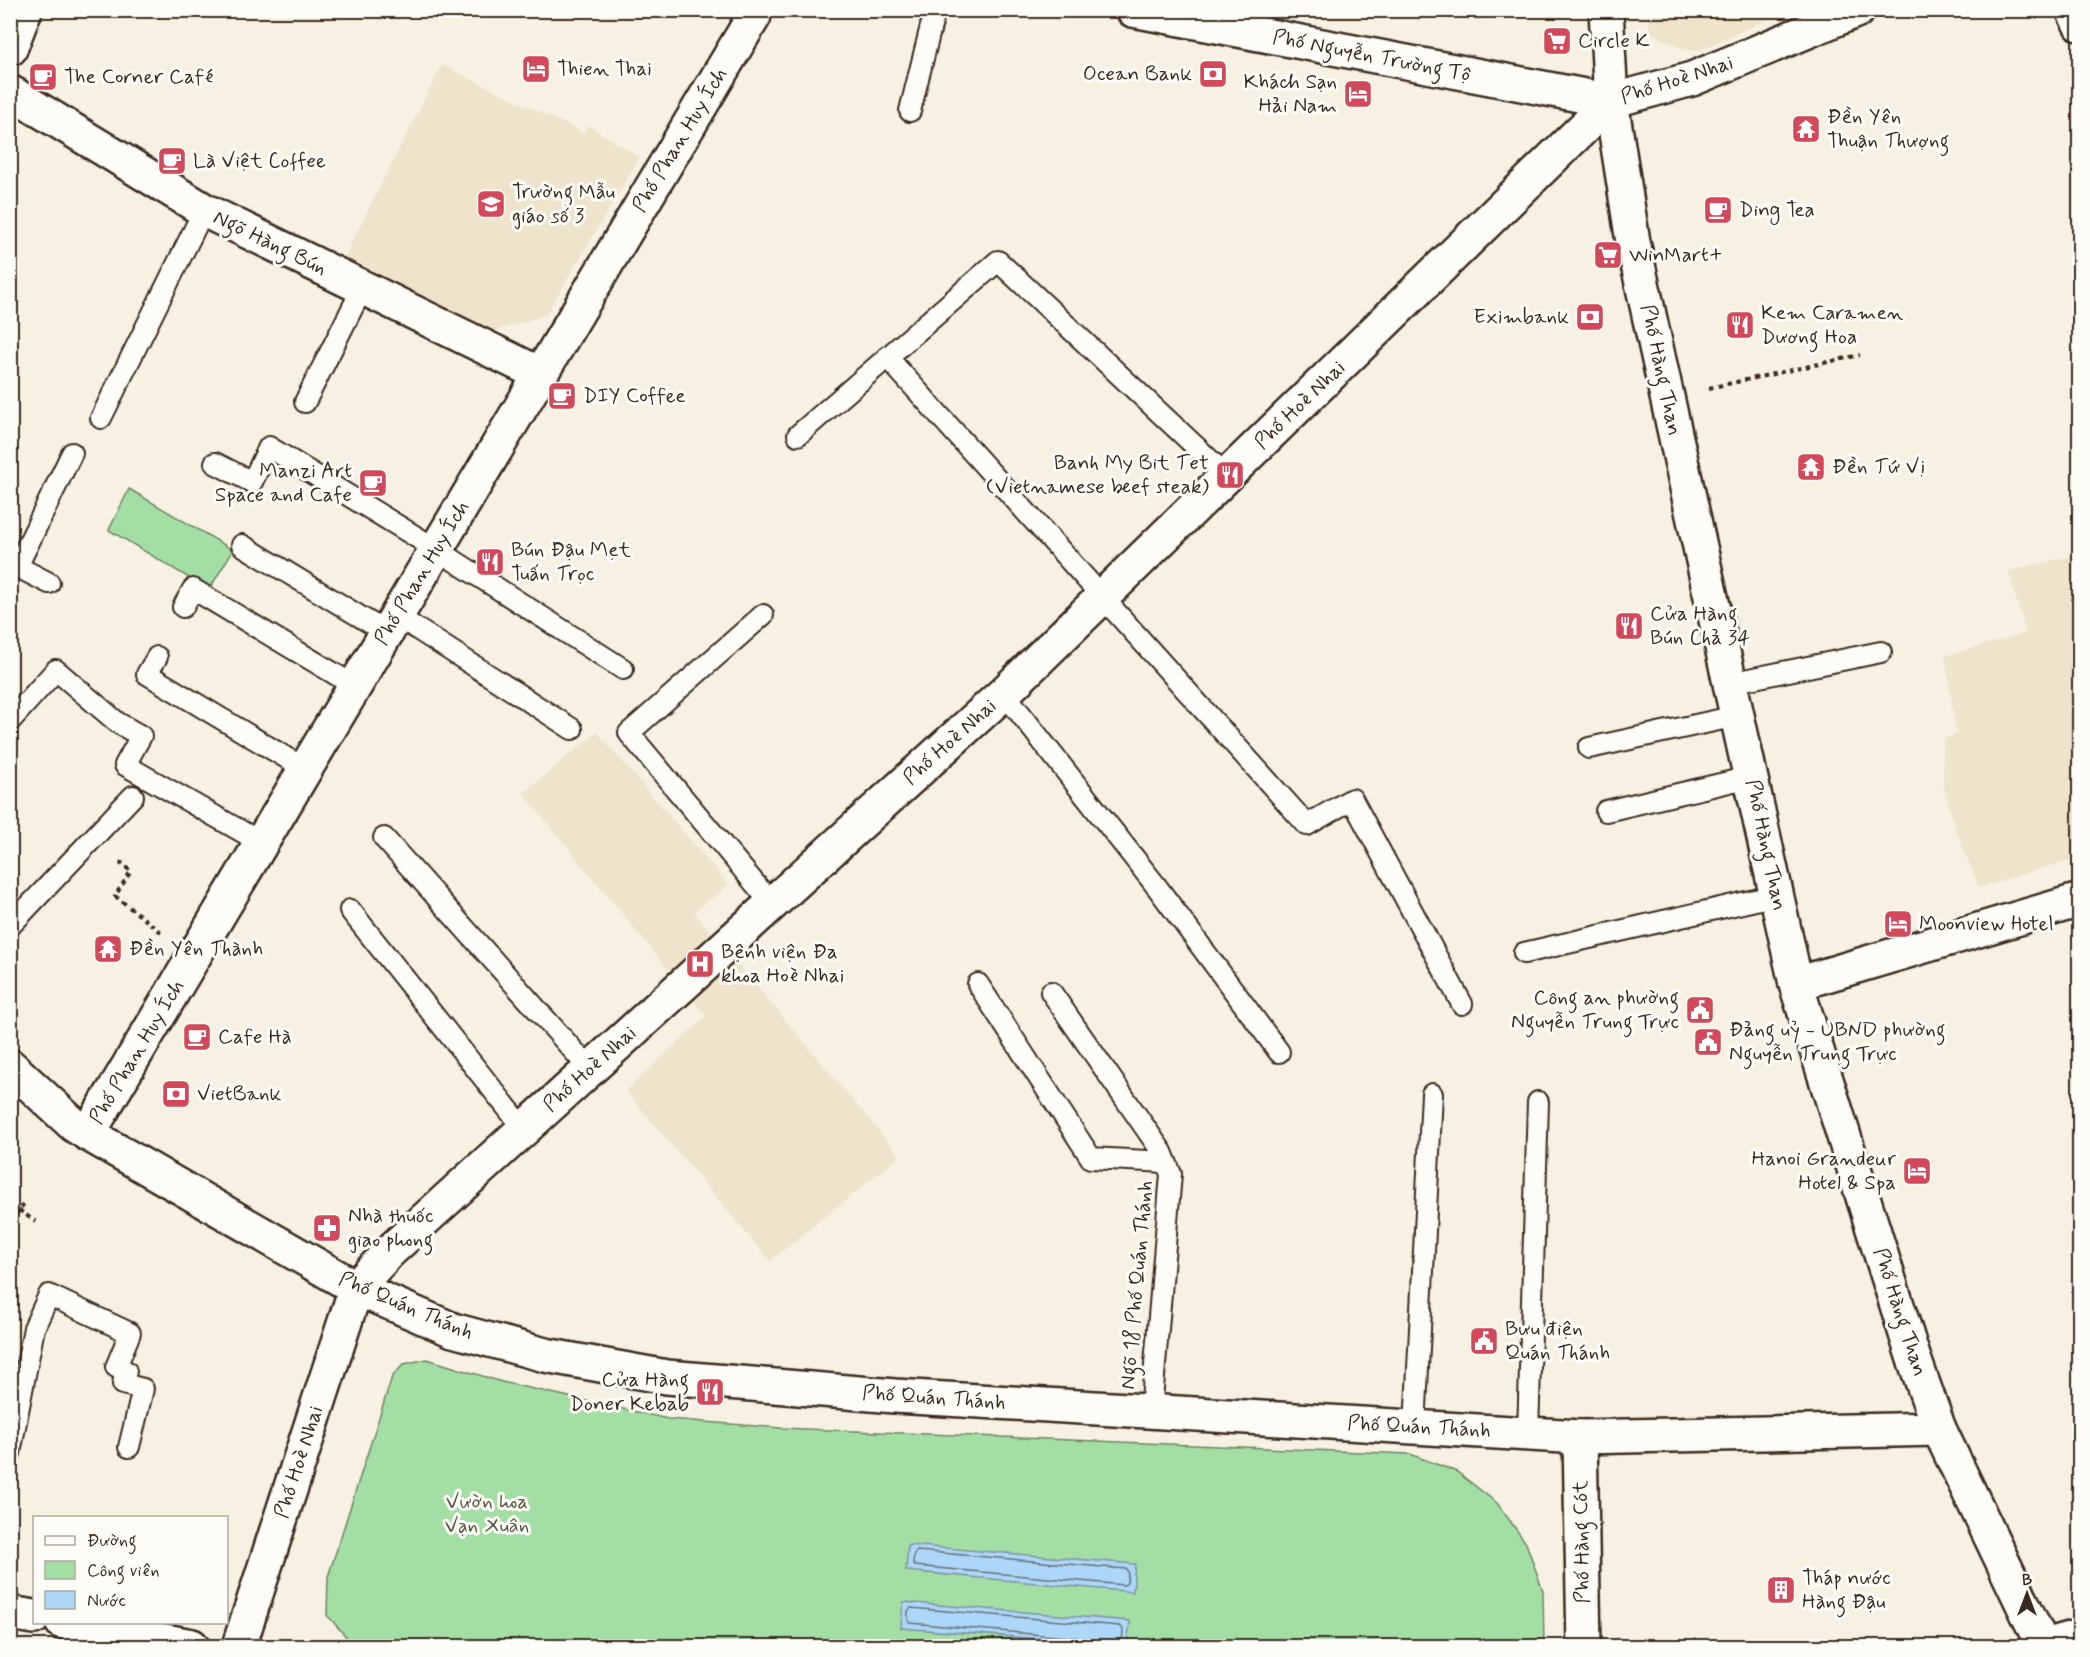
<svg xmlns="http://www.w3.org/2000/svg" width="2090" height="1657" font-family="Mynerve,sans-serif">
	<rect width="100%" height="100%" fill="#f6f1e3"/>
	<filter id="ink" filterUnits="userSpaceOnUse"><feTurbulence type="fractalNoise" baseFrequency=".0167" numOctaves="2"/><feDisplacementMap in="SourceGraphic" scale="12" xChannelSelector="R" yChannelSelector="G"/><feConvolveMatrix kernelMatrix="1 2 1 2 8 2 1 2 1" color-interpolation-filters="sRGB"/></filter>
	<g filter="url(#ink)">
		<g fill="#eee4cb">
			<path d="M 1648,11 L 1648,10 L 1786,11 L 1698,51 L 1685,50 L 1653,34 L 1649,28 Z"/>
			<path d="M 442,65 L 584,133 L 588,125 L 640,157 L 546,315 L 494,331 L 343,259 Z"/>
			<path d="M 2079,554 L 2079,857 L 1979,888 L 1954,825 L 1943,784 L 1943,739 L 1956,734 L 1945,656 L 2026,633 L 2008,571 Z"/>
			<path d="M 597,732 L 729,885 L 694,912 L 900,1156 L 770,1261 L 626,1091 L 706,1016 L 523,793 Z"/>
		</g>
		<g fill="#a3dfa5" stroke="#6f8462" stroke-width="1.5">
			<path d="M 129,489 L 233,550 L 209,590 L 109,530 Z"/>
			<path d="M 427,1359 L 502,1382 L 668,1419 L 781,1428 L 1410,1454 L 1457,1472 L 1497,1503 L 1526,1543 L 1543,1591 L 1544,1646 L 362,1646 L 350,1641 L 327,1615 L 328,1577 L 392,1377 L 404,1364 Z"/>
		</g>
		<g fill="#add7f8" stroke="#7f92a1" stroke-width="1.5">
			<path d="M 908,1545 L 1135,1564 L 1133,1592 L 906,1571 Z"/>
			<path d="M 903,1602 L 1130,1621 L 1127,1646 L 901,1628 Z"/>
		</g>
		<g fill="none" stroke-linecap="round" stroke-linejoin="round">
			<g stroke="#696f75" stroke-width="1.5">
				<path d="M 917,1551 L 1126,1569 L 1128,1572 L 1127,1583 L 1124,1585 L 915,1566 L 913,1564 L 914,1554 Z"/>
				<path d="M 1083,1646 L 1082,1640 L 1077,1638 L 910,1623 L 908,1620 L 908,1611 L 911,1608 L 1120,1626 L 1123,1629 L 1122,1646"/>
			</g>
			<g stroke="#3b2a1e" stroke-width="24">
				<g id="lane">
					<path d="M 910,111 L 935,10"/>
					<path d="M 887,357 L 1307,825 L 1352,799 L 1462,1004"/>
					<path d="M 305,402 L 363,287"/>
					<path d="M 101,418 L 204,210"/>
					<path d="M 798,435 L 998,261 L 1227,476"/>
					<path d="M 215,463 L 252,482 L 269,447 L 436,549 L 623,669"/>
					<path d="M 242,545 L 387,633"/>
					<path d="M 10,563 L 49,583"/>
					<path d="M 17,567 L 72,453"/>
					<path d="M 183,607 L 193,589 L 355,686"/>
					<path d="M 763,615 L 629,733 L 772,904"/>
					<path d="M 397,616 L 572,729"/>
					<path d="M 157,657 L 147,674 L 305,769"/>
					<path d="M 1730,683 L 1881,652"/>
					<path d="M 1004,693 L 1157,887 L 1279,1052"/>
					<path d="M 10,721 L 56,670 L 118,723 L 141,736 L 125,765 L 262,843"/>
					<path d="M 1589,748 L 1737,716"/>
					<path d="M 1606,811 L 1750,777"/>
					<path d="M 384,838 L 590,1069"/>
					<path d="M 350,910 L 524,1129"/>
					<path d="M 10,926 L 133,796"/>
					<path d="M 1524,953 L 1777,895"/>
					<path d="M 978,984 L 1091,1158 L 1166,1162"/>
					<path d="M 1051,992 L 1162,1152 L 1171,1174 L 1151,1412"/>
					<path d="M 1415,1427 L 1432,1094"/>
					<path d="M 1528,1434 L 1538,1102"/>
					<path d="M 10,1453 L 34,1328 L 49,1295 L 130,1333 L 116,1367 L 126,1371 L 123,1384 L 143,1389 L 129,1447"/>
				</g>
			</g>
			<g stroke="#3b2a1e" stroke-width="38">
				<g id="street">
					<path d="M 1133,10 L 1611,101"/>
					<path d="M 2073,10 L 2080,24"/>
					<path d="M 10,49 L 25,10"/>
					<path d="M 10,92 L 204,210 L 540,374"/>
					<path d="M 1796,984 L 2080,900"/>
					<path d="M 88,1134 L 754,16 L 755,10"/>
					<path d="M 239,1646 L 356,1288 L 389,1252 L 1004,693 L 1611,101 L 1692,79 L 1858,10"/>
				</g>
			</g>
			<g stroke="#3b2a1e" stroke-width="38">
				<g id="secondary">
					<path d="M 1606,10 L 1611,101 L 1633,242 L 1796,984 L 1913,1356 L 1939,1429 L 2043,1646"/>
					<path d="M 10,1066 L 74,1125 L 88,1134 L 356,1288 L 453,1330 L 545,1355 L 667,1377 L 895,1396 L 1580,1437 L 1939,1429"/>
					<path d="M 1580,1437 L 1584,1646"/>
					<path d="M 10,1613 L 34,1617"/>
					<path d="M 62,1622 L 192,1646"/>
					<path d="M 2045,1646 L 2080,1636"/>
				</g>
			</g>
			<g stroke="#3b2a1e" stroke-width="4" stroke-dasharray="4.5 4.5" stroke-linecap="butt">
				<path d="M 1709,388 L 1860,355"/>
				<path d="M 122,861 L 121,864 L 131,871 L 115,896 L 161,932"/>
				<path d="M 19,1210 L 36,1222"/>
				<path d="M 10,1222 L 26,1201"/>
			</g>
			<use href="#lane" stroke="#fdfcf7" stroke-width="20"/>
			<use href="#street" stroke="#fdfcf7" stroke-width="33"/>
			<use href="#secondary" stroke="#fdfcf7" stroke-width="33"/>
		</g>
	</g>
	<defs>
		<g id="supermarket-square" transform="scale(1.5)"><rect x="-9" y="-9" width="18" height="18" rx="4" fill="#d1495b" stroke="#fdfcf7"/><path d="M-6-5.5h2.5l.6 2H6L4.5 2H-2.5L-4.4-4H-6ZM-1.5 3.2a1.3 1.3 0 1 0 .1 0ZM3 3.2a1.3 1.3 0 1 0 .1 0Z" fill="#fff"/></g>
		<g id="hotel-square" transform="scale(1.5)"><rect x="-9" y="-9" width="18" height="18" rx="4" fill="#d1495b" stroke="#fdfcf7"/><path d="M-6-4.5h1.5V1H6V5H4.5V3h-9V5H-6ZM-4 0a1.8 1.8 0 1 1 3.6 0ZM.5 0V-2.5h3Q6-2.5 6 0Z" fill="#fff"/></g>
		<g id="bank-square" transform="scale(1.5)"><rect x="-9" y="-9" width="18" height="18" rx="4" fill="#d1495b" stroke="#fdfcf7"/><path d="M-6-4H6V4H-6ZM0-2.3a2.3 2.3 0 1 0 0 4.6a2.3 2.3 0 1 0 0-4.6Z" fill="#fff"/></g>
		<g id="cafe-square" transform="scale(1.5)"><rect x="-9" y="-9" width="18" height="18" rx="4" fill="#d1495b" stroke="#fdfcf7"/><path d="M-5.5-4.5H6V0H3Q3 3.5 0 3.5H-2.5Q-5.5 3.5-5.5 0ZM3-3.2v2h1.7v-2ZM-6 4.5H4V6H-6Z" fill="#fff"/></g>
		<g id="temple-square" transform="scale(1.5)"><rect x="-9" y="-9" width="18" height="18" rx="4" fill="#d1495b" stroke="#fdfcf7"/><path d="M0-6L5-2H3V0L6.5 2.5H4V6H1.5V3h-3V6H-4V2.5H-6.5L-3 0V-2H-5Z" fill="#fff"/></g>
		<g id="school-square" transform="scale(1.5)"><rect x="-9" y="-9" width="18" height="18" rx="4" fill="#d1495b" stroke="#fdfcf7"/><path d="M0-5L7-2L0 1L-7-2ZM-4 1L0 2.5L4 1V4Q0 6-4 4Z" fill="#fff"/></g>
		<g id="restaurant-square" transform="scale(1.5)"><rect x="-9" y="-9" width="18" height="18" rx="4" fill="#d1495b" stroke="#fdfcf7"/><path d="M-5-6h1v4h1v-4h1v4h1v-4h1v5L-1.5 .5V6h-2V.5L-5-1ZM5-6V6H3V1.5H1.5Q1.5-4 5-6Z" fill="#fff"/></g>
		<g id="hospital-square" transform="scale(1.5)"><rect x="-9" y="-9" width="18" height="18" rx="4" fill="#d1495b" stroke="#fdfcf7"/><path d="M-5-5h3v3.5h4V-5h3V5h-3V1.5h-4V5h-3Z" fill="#fff"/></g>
		<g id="civic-square" transform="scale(1.5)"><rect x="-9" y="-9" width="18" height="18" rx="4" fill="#d1495b" stroke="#fdfcf7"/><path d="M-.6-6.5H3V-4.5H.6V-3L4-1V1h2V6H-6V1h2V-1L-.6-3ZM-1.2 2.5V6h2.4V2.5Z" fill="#fff"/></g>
		<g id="pharmacy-square" transform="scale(1.5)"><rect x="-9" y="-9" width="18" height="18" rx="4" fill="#d1495b" stroke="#fdfcf7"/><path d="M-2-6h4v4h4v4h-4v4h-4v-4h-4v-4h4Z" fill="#fff"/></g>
		<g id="building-square" transform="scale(1.5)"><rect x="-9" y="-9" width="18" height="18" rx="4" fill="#d1495b" stroke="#fdfcf7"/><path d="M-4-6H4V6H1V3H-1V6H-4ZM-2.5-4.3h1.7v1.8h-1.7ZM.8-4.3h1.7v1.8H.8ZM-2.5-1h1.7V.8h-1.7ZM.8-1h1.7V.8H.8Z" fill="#fff"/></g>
	</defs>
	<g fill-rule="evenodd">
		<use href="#supermarket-square" x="1557" y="41"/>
		<use href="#hotel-square" x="536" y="69"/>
		<use href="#bank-square" x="1213" y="74"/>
		<use href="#cafe-square" x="43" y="77"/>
		<use href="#hotel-square" x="1358" y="94"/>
		<use href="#temple-square" x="1806" y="129"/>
		<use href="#cafe-square" x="172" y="161"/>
		<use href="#school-square" x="491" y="204"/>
		<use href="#cafe-square" x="1718" y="210"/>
		<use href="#supermarket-square" x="1608" y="255"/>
		<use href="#bank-square" x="1590" y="317"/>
		<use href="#restaurant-square" x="1740" y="325"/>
		<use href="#cafe-square" x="562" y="396"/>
		<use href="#temple-square" x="1811" y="467"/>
		<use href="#restaurant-square" x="1230" y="475"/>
		<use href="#cafe-square" x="373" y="483"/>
		<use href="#restaurant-square" x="490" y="562"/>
		<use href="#restaurant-square" x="1629" y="626"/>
		<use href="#hotel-square" x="1898" y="924"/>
		<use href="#temple-square" x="108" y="949"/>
		<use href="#hospital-square" x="700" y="964"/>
		<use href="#civic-square" x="1700" y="1010"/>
		<use href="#cafe-square" x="197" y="1037"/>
		<use href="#civic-square" x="1708" y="1042"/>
		<use href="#bank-square" x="176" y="1094"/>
		<use href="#hotel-square" x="1917" y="1171"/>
		<use href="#pharmacy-square" x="327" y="1228"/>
		<use href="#civic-square" x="1484" y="1341"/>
		<use href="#restaurant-square" x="710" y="1392"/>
		<use href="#building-square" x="1781" y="1590"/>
	</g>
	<g text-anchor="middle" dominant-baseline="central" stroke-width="6" stroke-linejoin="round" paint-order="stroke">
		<g font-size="21" fill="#3b2a1e" stroke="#fdfcf7" text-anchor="start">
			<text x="1578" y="41">Circle K</text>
			<text x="557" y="69">Thien Thai</text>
			<text x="1192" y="74" text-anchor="end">Ocean Bank</text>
			<text x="64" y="77">The Corner Café</text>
			<text x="1337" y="82" text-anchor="end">Khách Sạn<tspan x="1337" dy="24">Hải Nam</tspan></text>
			<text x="1827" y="117">Đền Yên<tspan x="1827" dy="24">Thuận Thượng</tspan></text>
			<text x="193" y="161">Là Việt Coffee</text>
			<text x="512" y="192">Trường Mẫu<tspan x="512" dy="24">giáo số 3</tspan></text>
			<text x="1739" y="210">Ding Tea</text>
			<text x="1629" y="255">WinMart+</text>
			<text x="1761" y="313">Kem Caramen<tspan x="1761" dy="24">Dương Hoa</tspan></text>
			<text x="1569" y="317" text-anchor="end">Eximbank</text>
			<text x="583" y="396">DIY Coffee</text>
			<text x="1209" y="463" text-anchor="end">Banh My Bit Tet<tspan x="1209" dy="24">(Vietnamese beef steak)</tspan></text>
			<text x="1832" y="467">Đền Tứ Vị</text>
			<text x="352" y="471" text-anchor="end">Manzi Art<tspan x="352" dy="24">Space and Cafe</tspan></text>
			<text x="511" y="550">Bún Đậu Mẹt<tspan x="511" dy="24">Tuấn Trọc</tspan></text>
			<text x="1650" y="614">Cửa Hàng<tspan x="1650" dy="24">Bún Chả 34</tspan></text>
			<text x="1919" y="924">Moonview Hotel</text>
			<text x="129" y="949">Đền Yên Thành</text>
			<text x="721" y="952">Bệnh viện Đa<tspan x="721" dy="24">khoa Hoè Nhai</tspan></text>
			<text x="1679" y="998" text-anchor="end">Công an phường<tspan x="1679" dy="24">Nguyễn Trung Trực</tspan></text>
			<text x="1729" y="1030">Đảng uỷ - UBND phường<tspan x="1729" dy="24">Nguyễn Trung Trực</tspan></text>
			<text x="218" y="1037">Cafe Hà</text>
			<text x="197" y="1094">VietBank</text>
			<text x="1896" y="1159" text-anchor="end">Hanoi Grandeur<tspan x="1896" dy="24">Hotel &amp; Spa</tspan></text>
			<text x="348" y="1216">Nhà thuốc<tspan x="348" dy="24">giao phong</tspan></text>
			<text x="1505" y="1329">Bưu điện<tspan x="1505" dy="24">Quán Thánh</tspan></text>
			<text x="689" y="1380" text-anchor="end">Cửa Hàng<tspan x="689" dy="24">Doner Kebab</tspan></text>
			<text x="1802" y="1578">Tháp nước<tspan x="1802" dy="24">Hàng Đậu</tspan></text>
		</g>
		<g font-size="21" fill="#3b2a1e" stroke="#fdfcf7">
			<text transform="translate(1372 56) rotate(11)">Phố Nguyễn Trường Tộ</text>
			<text transform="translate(1677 80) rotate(-18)">Phố Hoè Nhai</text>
			<text transform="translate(680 140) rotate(-59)">Phố Phan Huy Ích</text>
			<text transform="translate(270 243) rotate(26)">Ngõ Hàng Bún</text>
			<text transform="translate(1661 370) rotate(78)">Phố Hàng Than</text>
			<text transform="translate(1300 405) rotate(-44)">Phố Hoè Nhai</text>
			<text transform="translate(422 573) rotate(-59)">Phố Phan Huy Ích</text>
			<text transform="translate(950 742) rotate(-42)">Phố Hoè Nhai</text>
			<text transform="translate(1766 845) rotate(78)">Phố Hàng Than</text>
			<text transform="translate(137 1052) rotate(-59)">Phố Phan Huy Ích</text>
			<text transform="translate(590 1069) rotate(-42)">Phố Hoè Nhai</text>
			<text transform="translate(1137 1285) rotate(-85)">Ngõ 18 Phố Quán Thánh</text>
			<text transform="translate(406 1306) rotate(23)">Phố Quán Thánh</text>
			<text transform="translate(1900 1312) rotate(72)">Phố Hàng Than</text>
			<text transform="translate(934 1398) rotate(4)">Phố Quán Thánh</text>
			<text transform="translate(1419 1427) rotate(3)">Phố Quán Thánh</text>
			<text transform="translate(299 1462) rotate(-72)">Phố Hoè Nhai</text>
			<text transform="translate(1582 1542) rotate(-91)">Phố Hàng Cót</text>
		</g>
		<g font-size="21" fill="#555740" stroke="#fdfcf7">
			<text x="487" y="1502">Vườn hoa<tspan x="487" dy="24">Vạn Xuân</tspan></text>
		</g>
	</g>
	<rect width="2090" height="1657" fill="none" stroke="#fdfcf7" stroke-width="36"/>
	<rect x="18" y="18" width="2054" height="1621" fill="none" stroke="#3b2a1e" stroke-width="2" filter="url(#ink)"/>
	<rect x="33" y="1516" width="195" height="108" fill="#fdfcf7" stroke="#afa8a0" stroke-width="1.5"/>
	<rect x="45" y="1536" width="30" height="9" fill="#fdfcf7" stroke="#afa8a0" stroke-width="1.5"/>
	<text x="87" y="1546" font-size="18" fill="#3b2a1e">Đường</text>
	<rect x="45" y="1561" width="30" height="18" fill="#a3dfa5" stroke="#afa8a0" stroke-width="1.5"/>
	<text x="87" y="1576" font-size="18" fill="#3b2a1e">Công viên</text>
	<rect x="45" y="1591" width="30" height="18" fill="#add7f8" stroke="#afa8a0" stroke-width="1.5"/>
	<text x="87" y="1606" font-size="18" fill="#3b2a1e">Nước</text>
	<g transform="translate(2027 1594)" stroke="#fdfcf7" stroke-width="4.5" paint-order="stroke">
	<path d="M0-4.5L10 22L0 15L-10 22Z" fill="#3b2a1e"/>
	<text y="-9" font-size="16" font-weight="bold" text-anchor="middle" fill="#3b2a1e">B</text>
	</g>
</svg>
